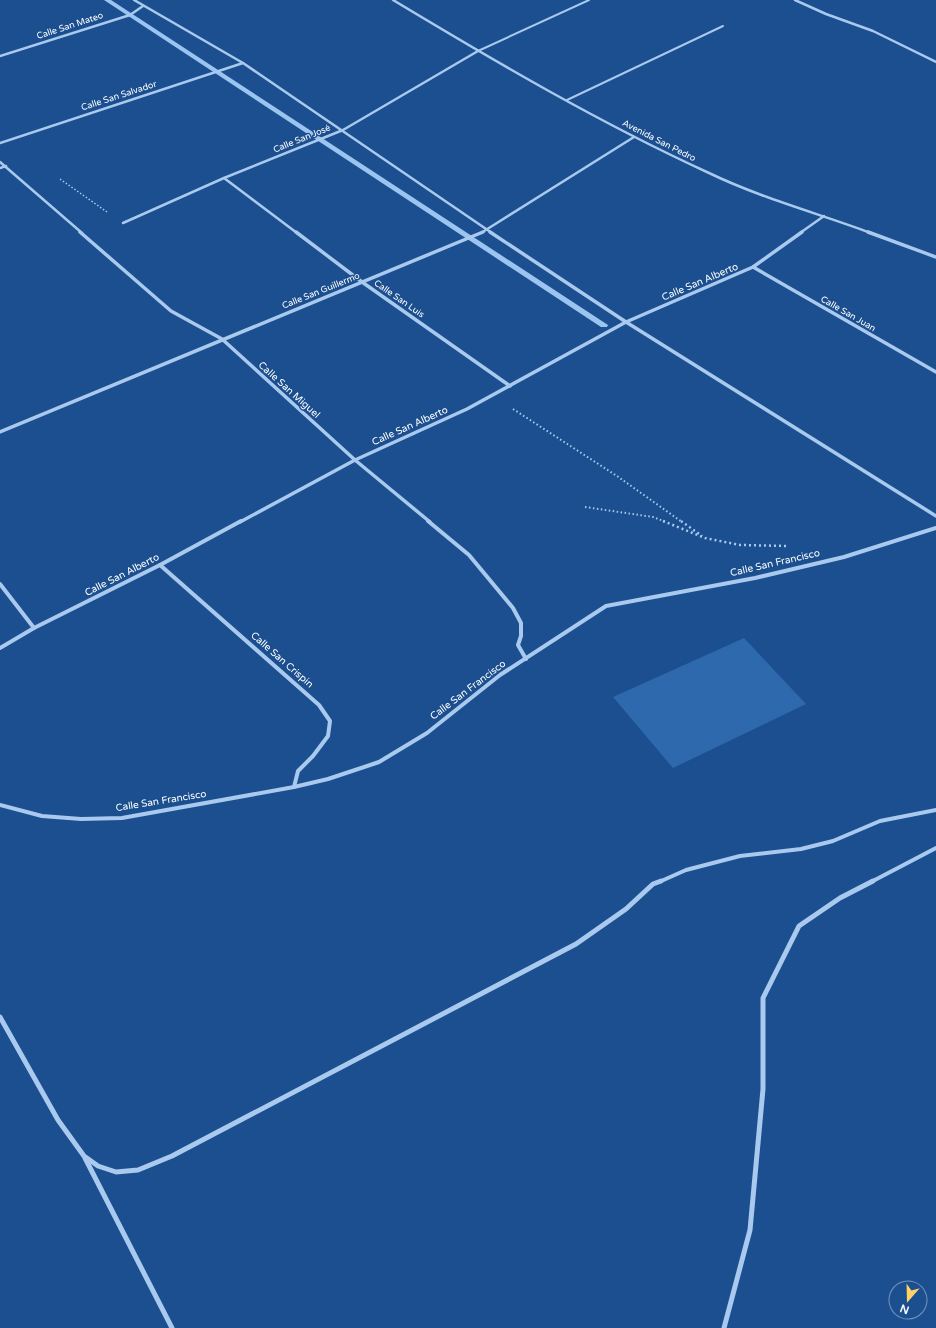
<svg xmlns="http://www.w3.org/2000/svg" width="936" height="1328" font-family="'Varela Round',sans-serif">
	<rect width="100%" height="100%" fill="#1b4f8f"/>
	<path fill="#2e69ad" d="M 744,638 L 806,704 L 673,768 L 613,697 Z"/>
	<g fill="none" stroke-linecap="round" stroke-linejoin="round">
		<path fill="#9cc4f0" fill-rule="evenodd" d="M 104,0 L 111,0 L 608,325 L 607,327 L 601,327 Z"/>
		<path stroke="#a9c9ee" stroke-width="1.5" stroke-dasharray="1.5 2" stroke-linecap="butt" d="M 60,179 L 107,212"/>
		<g stroke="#a9c9ee" stroke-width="2" stroke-dasharray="1.5 2.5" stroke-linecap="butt">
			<path d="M 513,409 L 617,476 L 682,522"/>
			<path d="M 585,507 L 653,517 L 666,522"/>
		</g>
		<g stroke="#a9c9ee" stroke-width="2.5" stroke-dasharray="2 3" stroke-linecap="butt">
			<path d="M 663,521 L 705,538 L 740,545 L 789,546"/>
			<path d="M 681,521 L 702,536"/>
		</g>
		<g stroke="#a9c9ee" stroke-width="2">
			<path d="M 478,51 L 589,0"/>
			<path d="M 567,100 L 723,26"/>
		</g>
		<g stroke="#a9c9ee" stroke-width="2.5">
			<path d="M 134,0 L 243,63 L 492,233"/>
			<path d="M 393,0 C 496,62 600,123 709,173 C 761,198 817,213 871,233"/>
			<path d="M 795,0 L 826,14 L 873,31 L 936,62"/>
			<path d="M 0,56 L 130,15 L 143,6"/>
			<path d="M 0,143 L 243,63"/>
			<path d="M 0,162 L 82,233"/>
			<path d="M 0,168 L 6,166"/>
			<path d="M 224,178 L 297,233"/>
			<path d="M 123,223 L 224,178 L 343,130 L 478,51"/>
			<path d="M 481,233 L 634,137"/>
			<path d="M 800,233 L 824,216"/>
		</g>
		<g stroke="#a9c9ee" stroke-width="3.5">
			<path d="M 80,232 L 171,311 L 222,339 L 355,460 L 430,522"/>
			<path d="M 296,232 L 362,282 L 510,386"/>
			<path d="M 490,232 L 626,322 L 936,516"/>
			<path d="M 868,232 L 936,257"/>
			<path d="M 753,267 L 936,372"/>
			<path d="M 0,432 L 483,232"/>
			<path d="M 240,522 L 355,460 L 467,409 L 626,322 L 753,267 L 802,232"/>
		</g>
		<g stroke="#a9c9ee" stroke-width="4">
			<path d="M 428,521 L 469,555 L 513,608 L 521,623 L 521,636 L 518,645 L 526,659"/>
			<path d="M 160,565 L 319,705 L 330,721 L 328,736 L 313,756 L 298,771 L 294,787"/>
			<path d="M 0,584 L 34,628"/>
			<path d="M 0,648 L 34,628 L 160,565 L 241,521"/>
			<path d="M 0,805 L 42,816 L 81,819 L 122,818 L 294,787 L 328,779 L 379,762 L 427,733 L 500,675 L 606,606 L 755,578 L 844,557 L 936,528"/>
			<path d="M 659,882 L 686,870 L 740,856 L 801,849 L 833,841 L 880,821 L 936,810"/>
			<path d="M 871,882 L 936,848"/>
		</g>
		<g stroke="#a9c9ee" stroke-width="5">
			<path d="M 0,1017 L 58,1120 L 84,1156 L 98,1166 L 116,1172 L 138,1170 L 172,1156 L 576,944 L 626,909 L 653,884 L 661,881"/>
			<path d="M 85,1158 L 172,1328"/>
			<path d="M 724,1328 L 750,1230 L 763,1089 L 763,998 L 799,926 L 840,898 L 873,881"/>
		</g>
	</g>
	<g text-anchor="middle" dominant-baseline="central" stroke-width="3" stroke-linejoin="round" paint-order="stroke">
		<g font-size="9" fill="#fff" stroke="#1b4f8f">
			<text transform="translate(70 26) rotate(-18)">Calle San Mateo</text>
			<text transform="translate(119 96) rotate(-18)">Calle San Salvador</text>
			<text transform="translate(302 139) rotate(-22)">Calle San José</text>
			<text transform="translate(659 141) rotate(27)">Avenida San Pedro</text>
			<text transform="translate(321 291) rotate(-22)">Calle San Guillermo</text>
			<text transform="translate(399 299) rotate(35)">Calle San Luis</text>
			<text transform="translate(848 314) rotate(30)">Calle San Juan</text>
		</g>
		<g font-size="10" fill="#fff" stroke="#1b4f8f">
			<text transform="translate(700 282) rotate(-23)">Calle San Alberto</text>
			<text transform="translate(289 390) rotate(42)">Calle San Miguel</text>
			<text transform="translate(410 426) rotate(-24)">Calle San Alberto</text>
			<text transform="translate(775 563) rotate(-13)">Calle San Francisco</text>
			<text transform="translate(122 575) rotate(-27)">Calle San Alberto</text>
			<text transform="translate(282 660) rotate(41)">Calle San Crispin</text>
			<text transform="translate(468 690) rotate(-37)">Calle San Francisco</text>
			<text transform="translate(161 801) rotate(-9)">Calle San Francisco</text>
		</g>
	</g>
	<g transform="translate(908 1300) rotate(200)"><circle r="19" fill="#1b4f8f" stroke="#7695bc"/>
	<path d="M0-3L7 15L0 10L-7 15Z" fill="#ffd166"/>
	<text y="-6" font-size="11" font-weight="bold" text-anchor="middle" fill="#ffffff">N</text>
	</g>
</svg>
